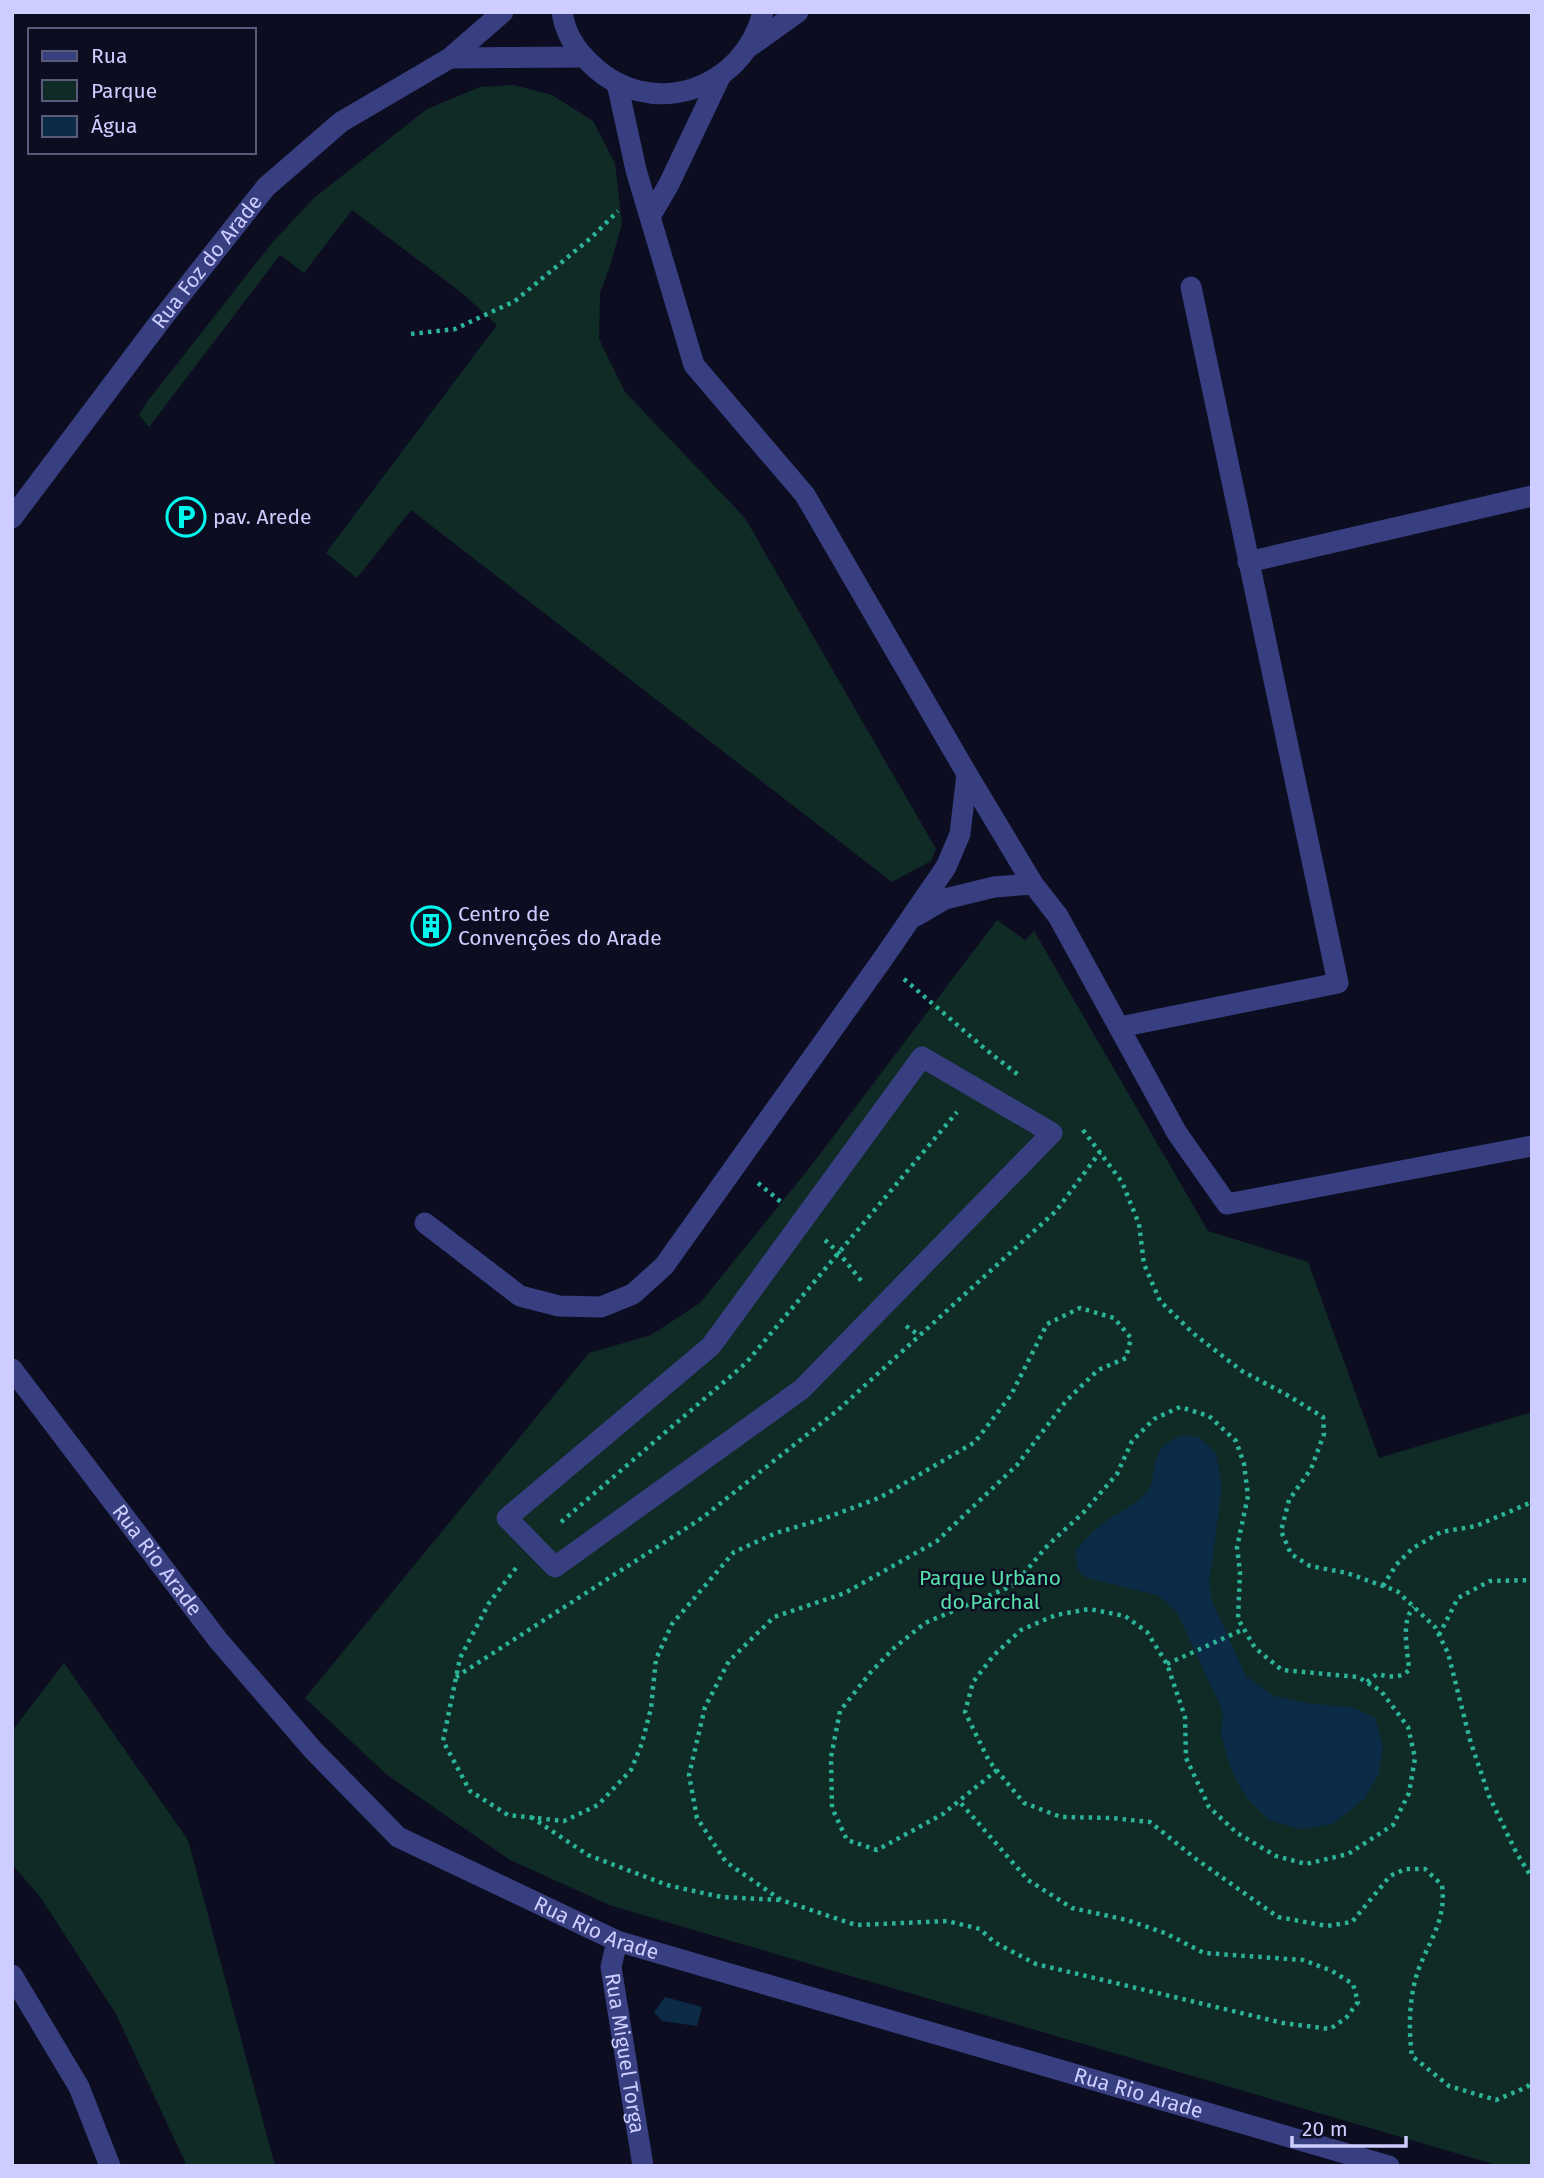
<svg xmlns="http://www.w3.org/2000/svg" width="1544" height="2178" font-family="'Fira Sans',sans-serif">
	<rect width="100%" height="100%" fill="#0d0d21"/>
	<g fill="#102b26">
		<path d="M 514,85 L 552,95 L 593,121 L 615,163 L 622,224 L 609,269 L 600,293 L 599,339 L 625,392 L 745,518 L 936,849 L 931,861 L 892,882 L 411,510 L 357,578 L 326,553 L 497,325 L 462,293 L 352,210 L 304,273 L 280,255 L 149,427 L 139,415 L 147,402 L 272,243 L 314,198 L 427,109 L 480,87 Z"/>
		<path d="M 997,920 L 1025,940 L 1034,931 L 1208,1231 L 1308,1262 L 1379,1458 L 1532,1412 L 1532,2166 L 1500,2166 L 612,1906 L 510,1860 L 386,1774 L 305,1698 L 589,1353 L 651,1335 L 700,1303 L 811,1166 Z"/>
		<path d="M 64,1663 L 188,1840 L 275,2166 L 187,2166 L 116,2014 L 41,1898 L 12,1864 L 12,1731 Z"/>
	</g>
	<g fill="#0b2b46">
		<path d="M 1180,1436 L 1199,1437 L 1216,1453 L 1222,1488 L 1209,1583 L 1212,1601 L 1246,1676 L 1274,1696 L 1311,1704 L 1352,1707 L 1375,1718 L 1383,1746 L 1379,1774 L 1364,1799 L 1333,1824 L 1300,1829 L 1269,1820 L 1246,1797 L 1231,1769 L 1221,1734 L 1223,1712 L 1177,1612 L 1157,1595 L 1087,1578 L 1078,1570 L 1075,1552 C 1084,1540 1094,1530 1106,1521 C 1119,1512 1134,1506 1146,1493 C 1157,1480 1151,1462 1162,1448 C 1166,1443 1174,1439 1180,1436 Z"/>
		<path d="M 665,1997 L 702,2007 L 697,2026 L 662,2021 L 654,2012 Z"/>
	</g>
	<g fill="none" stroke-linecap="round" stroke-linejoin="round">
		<g stroke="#2bb498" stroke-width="4.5" stroke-dasharray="3.5 5" stroke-linecap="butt">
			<path d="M 411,334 L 455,329 L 515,301 L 592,237 L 618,211"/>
			<path d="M 904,979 L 984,1048 L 1021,1077"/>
			<path d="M 1083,1130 L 1122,1182 L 1139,1224 L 1144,1264 L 1160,1301 L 1194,1334 L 1242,1371 L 1287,1395 L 1323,1417 L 1324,1434 L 1311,1469 L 1289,1500 L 1281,1531 L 1291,1554 L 1310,1566 L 1347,1573 L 1397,1591 L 1435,1627 L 1448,1653 L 1470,1740 L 1489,1796 L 1516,1852 L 1532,1878"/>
			<path d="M 758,1183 L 781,1202"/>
			<path d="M 825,1240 L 839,1253 L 863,1283"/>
			<path d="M 906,1326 L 920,1336"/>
			<path d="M 561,1522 L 746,1363 L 957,1112"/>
			<path d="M 516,1568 L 489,1603 L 460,1658 L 443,1741 L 470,1791 L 508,1815 L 564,1821 L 598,1805 L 631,1770 L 642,1743 L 651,1708 L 656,1659 L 672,1624 L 734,1552 L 776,1533 L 826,1518 L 881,1497 L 975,1442 L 1011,1395 L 1047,1324 L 1080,1308 L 1114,1318 L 1131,1338 L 1126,1358 L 1098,1370 L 1066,1401 L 1017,1465 L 937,1541 L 845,1593 L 774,1617 L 729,1661 L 705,1707 L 689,1775 L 697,1818 L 726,1862 L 781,1900 L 856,1925 L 947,1921 L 980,1929 L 994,1942 L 1036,1964 L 1283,2023 L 1330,2029 L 1346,2018 L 1358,2002 L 1353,1984 L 1332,1971 L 1303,1960 L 1204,1953 L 1165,1933 L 1127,1920 L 1072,1908 L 1028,1880 L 959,1801"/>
			<path d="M 1383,1586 L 1396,1565 L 1413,1548 L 1441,1532 L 1476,1526 L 1532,1502"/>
			<path d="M 1439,1635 L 1458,1598 L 1490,1581 L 1532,1580"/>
			<path d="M 1167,1664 L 1244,1629"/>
			<path d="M 456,1677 L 702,1518 L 838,1410 L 1056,1211 L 1100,1152"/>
			<path d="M 1367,1682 L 1377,1674 C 1390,1677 1400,1679 1409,1670 C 1408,1651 1400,1621 1414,1607"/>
			<path d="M 997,1770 L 943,1814 L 877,1850 L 847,1840 L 832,1808 L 831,1757 L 840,1711 L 870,1673 L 894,1648 L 925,1623 L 1014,1585 L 1048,1545 L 1083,1513 L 1117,1474 L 1132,1441 L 1154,1419 L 1180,1407 L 1209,1416 L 1236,1441 L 1244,1464 L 1248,1496 L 1237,1547 L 1240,1572 L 1238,1619 L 1255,1648 L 1282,1670 L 1358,1677 L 1381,1691 L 1408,1727 L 1415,1758 L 1409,1793 L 1393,1825 L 1348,1854 L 1306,1864 L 1276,1856 L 1237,1833 L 1209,1807 L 1186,1758 L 1185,1717 L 1167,1664 L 1147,1632 L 1125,1616 L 1089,1609 L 1056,1615 L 1021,1630 L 994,1655 L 973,1682 L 965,1712 L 989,1761 L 1024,1803 L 1061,1817 L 1112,1818 L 1150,1822 L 1196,1859 L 1278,1917 L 1327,1926 L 1352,1922 L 1390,1876 L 1405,1869 L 1425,1869 L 1442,1885 C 1446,1917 1433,1935 1421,1963 C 1409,1991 1408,2027 1412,2056 L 1449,2086 L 1496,2100 L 1527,2087 L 1532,2082"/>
			<path d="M 531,1817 L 588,1855 L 667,1885 L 721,1897 L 780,1900"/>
		</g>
		<g stroke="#373f81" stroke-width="21">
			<path d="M 562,12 C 565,32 576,50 590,63 C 649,122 744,91 763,12"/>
			<path d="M 752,45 L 798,12"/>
			<path d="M 450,58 L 584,57"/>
			<path d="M 617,83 L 636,170 L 694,365 L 805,495 L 967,774 L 1033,884 L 1058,916 L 1177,1133 L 1227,1204 L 1532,1146"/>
			<path d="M 651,215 L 669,184 L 720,77"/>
			<path id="s1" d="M 12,518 L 164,316 L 266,187 L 341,122 L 450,58 L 503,12"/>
			<path d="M 1248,562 L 1532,496"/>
			<path d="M 916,916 L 945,899 L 994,887 L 1033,884"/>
			<path d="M 1120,1027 L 1338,983 L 1191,287"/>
			<path d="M 922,1057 L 1052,1133 L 802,1389 L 555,1567 L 507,1518 L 711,1346 Z"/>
			<path d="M 425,1223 L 520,1296 L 559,1306 L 601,1307 L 633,1294 L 664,1266 L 882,960 L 946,867 L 960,834 L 967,774"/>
			<path id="s2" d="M 12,1369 L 218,1640 L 313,1750 L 398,1837 L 617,1941 L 1389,2166"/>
			<path id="s3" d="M 617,1941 L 611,1967 L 643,2166"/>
			<path d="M 12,1975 L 79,2087 L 110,2166"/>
		</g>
	</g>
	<defs>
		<g id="parking-ring" transform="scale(2.0125)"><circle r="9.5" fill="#0d0d21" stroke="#00f8ed" stroke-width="1.5"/><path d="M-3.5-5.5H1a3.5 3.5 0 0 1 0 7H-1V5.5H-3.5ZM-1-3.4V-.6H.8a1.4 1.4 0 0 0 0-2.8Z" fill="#00f8ed"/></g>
		<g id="building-ring" transform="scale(2.0125)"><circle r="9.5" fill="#0d0d21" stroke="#00f8ed" stroke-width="1.5"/><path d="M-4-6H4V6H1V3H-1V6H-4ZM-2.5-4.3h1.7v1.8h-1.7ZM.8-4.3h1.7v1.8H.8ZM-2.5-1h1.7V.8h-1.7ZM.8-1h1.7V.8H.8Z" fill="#00f8ed"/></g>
	</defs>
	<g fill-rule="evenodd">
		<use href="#parking-ring" x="186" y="517"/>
		<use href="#building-ring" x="431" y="926"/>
	</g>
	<g text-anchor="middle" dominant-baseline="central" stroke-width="5" stroke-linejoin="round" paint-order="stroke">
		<g font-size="21" fill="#cdceff" stroke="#0d0d21">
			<text stroke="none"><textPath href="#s1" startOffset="322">Rua Foz do Arade</textPath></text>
			<text stroke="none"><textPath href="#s2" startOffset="240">Rua Rio Arade</textPath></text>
			<text stroke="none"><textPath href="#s2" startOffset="826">Rua Rio Arade</textPath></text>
			<text stroke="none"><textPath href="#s3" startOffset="114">Rua Miguel Torga</textPath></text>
			<text stroke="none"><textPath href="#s2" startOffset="1393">Rua Rio Arade</textPath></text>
		</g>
		<g font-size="21" fill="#cdceff" stroke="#0d0d21" text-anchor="start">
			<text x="213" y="517">pav. Arede</text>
			<text x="458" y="914">Centro de<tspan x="458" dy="24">Convenções do Arade</tspan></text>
		</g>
		<g font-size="21" fill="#57e1aa" stroke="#0d0d21">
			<text x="990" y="1578">Parque Urbano<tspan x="990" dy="24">do Parchal</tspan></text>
		</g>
	</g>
	<rect width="1544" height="2178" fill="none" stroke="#cdceff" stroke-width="28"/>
	<rect x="28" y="28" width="228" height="126" fill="#0d0d21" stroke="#5a5a7a" stroke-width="2"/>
	<rect x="42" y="51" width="35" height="10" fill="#373f81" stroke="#5a5a7a" stroke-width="2"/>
	<text x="91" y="63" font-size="21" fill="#cdceff">Rua</text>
	<rect x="42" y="80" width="35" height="21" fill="#102b26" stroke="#5a5a7a" stroke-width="2"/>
	<text x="91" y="98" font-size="21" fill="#cdceff">Parque</text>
	<rect x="42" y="116" width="35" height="21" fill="#0b2b46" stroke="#5a5a7a" stroke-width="2"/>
	<text x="91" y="133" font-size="21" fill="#cdceff">Água</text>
	<path d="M1292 2136v10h114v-10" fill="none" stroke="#cdceff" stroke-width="3.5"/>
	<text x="1302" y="2136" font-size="21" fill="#cdceff" stroke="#0d0d21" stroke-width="5" paint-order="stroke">20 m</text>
</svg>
